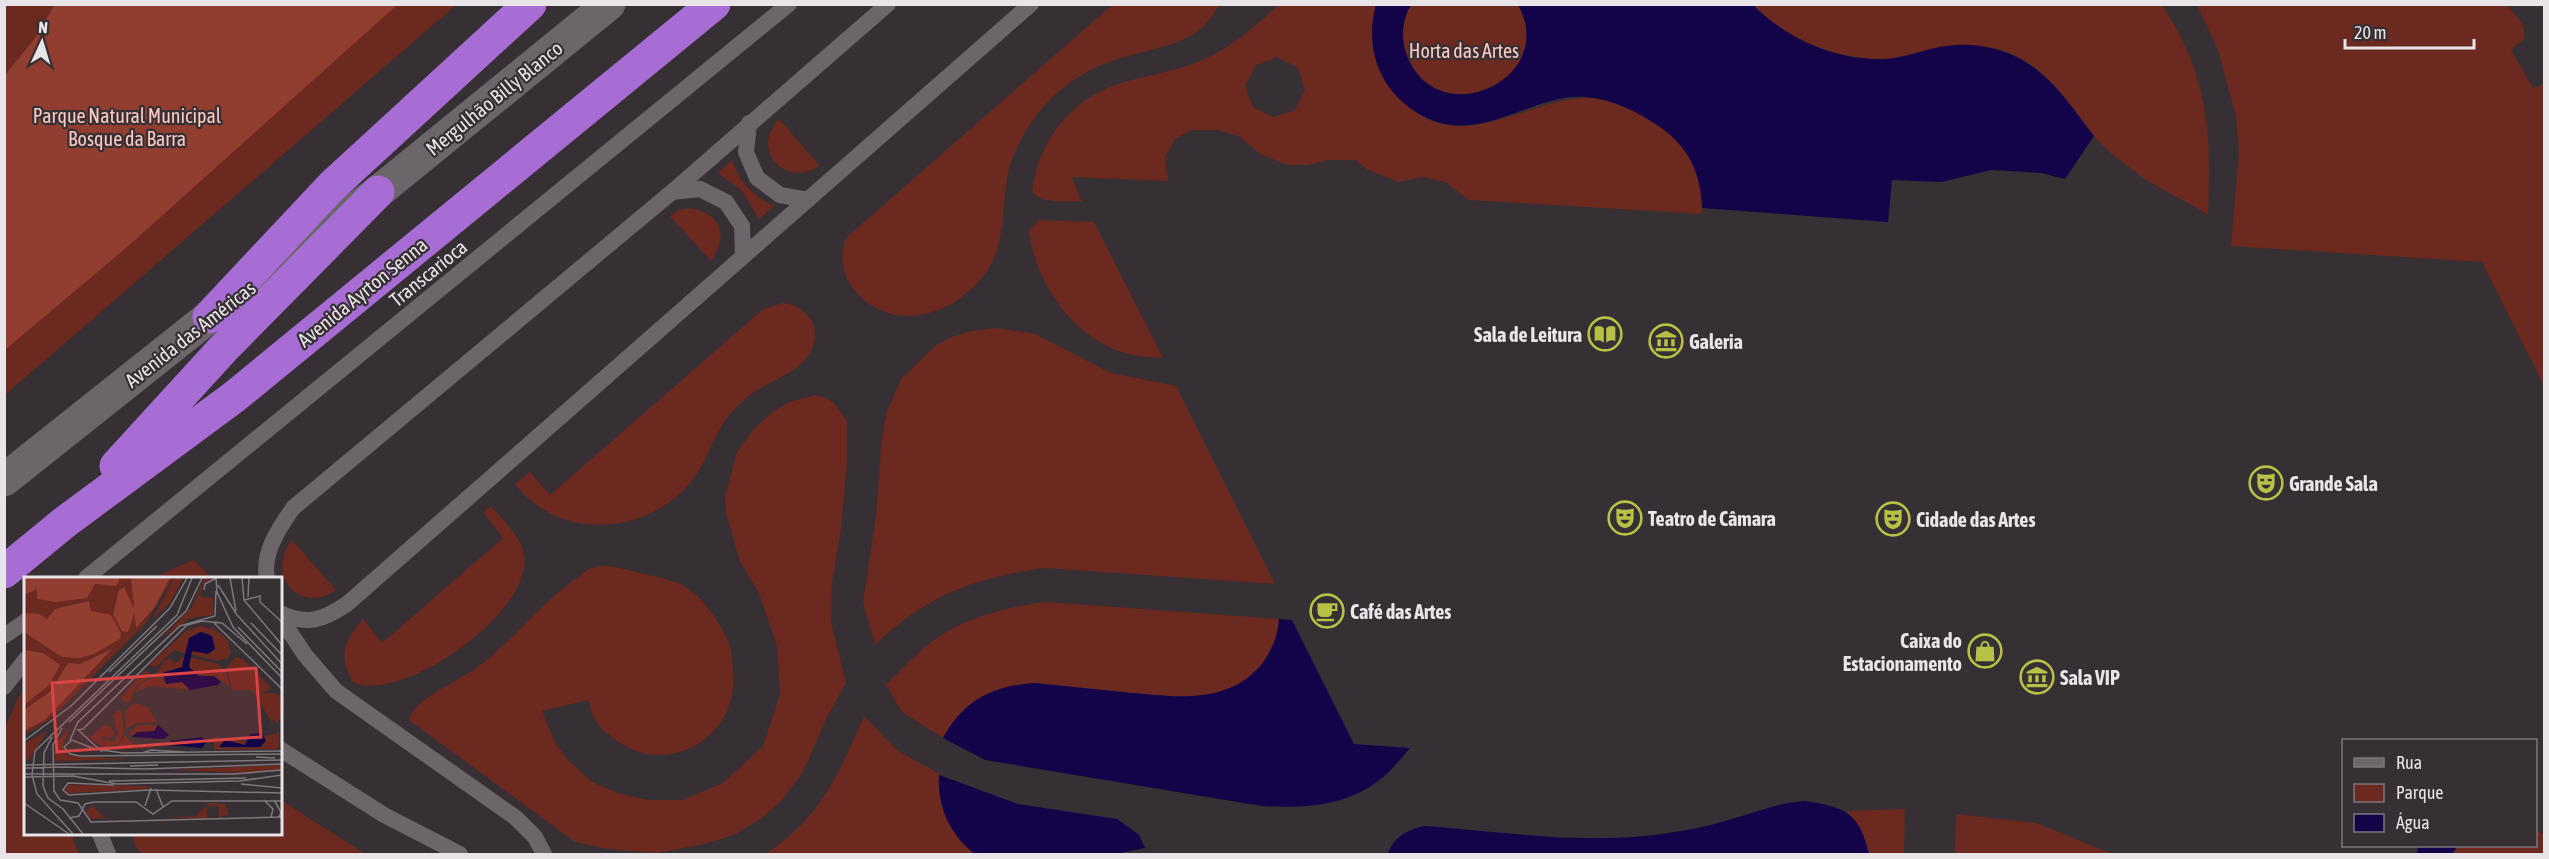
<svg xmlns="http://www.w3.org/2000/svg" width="2549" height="859" font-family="'Asap Condensed',sans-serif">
	<rect width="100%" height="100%" fill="#362f34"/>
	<g fill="#6b291f" fill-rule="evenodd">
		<path d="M 1376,4 C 1369,35 1372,71 1395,93 C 1402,100 1408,107 1415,112 C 1469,149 1527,101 1582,98 C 1623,95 1684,134 1698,173 C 1703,185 1703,201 1702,214 L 1469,200 L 1445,182 L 1422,177 L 1399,182 L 1368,170 L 1355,160 L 1329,160 L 1308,165 L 1287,165 L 1260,154 L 1240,137 L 1218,130 L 1192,130 L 1175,139 L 1165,157 L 1168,181 L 1072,177 L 1082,202 C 1068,201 1041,204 1032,192 C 1037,144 1069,101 1115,85 C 1144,75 1176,72 1204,59 C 1232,47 1256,26 1278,5 ZM 1277,57 L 1298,68 L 1305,90 L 1295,110 L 1273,117 L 1253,107 L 1245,86 L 1256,65 Z"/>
		<path d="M 5,5 L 456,5 L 5,395 Z"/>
		<path d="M 1112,5 L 1219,5 C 1199,43 1167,45 1128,56 C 1100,63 1070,79 1050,100 C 1032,118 1015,145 1009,170 C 1000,207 1008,248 981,279 C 962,301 936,316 906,316 C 867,316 828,275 847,237 Z"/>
		<path d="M 1411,5 L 1518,5 C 1560,80 1435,136 1406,53 C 1401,38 1402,19 1411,5 Z"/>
		<path d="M 1753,5 L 2162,5 C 2209,76 2212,133 2208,215 C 2185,199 2156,189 2134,171 C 2120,160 2104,149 2093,135 C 2066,103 2042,59 1997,49 C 1982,46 1962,51 1947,52 C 1936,53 1926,53 1915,54 C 1905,55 1894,59 1884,59 C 1835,60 1787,39 1753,5 Z"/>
		<path d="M 2197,5 L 2506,5 C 2516,16 2528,24 2523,40 L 2511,50 L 2533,88 L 2544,84 L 2544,386 L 2482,262 L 2231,246 L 2239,153 L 2236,117 L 2218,50 Z"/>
		<path d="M 779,119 L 819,165 L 819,166 C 784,189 750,149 779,119 Z"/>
		<path d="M 732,160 C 740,183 752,195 774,206 L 759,219 L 742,191 L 718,173 Z"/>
		<path d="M 690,208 C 721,213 729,236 711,261 L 670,216 L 678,210 Z"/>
		<path d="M 1039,220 L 1094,222 L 1163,358 C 1149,357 1135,357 1122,352 C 1072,336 1034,281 1029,230 Z"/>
		<path d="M 782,303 C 805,305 821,323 813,347 C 805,369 774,380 756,391 C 747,396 739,405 732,412 C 713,433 708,462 690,483 C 645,536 558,541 515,484 L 530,472 L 550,495 L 762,310 Z"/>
		<path d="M 996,328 L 1035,334 L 1111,373 L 1176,386 L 1275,584 L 1044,568 C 975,578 927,595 875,645 L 863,602 L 876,516 L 882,436 L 887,411 L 901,379 L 936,345 L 951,337 L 971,331 Z"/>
		<path d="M 816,395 L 826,398 L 834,403 L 847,421 L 847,463 L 841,529 L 832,582 L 831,622 L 846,683 L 827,717 L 803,772 L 782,800 L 762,818 L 734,835 L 704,844 L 658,853 L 607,849 L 575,842 L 409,720 C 410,702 460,679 475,669 C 512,643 539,603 577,578 C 581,575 587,569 592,568 C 606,563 622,569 636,572 C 650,576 667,578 680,584 C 700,592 724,627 730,646 C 732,654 732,662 733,669 C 742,737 665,782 612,737 C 605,732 597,725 594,717 C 591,712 590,705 588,700 L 542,711 L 555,743 L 569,761 L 592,782 L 620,794 L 648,800 L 682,800 L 723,783 L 763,746 L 780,694 L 777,646 L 759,593 L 740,562 L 726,513 L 725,497 L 737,452 L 753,430 L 772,412 L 789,402 Z"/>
		<path d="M 491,506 C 503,520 521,536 524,555 C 534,613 398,706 353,682 C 338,655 344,642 363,619 L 382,643 L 503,538 L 483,512 Z"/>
		<path d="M 292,540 L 336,590 C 300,616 264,574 292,540 Z"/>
		<path d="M 193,560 L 212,578 L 153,578 Z"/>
		<path d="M 1047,602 L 1279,619 C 1278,636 1272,651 1261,665 C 1226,707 1169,696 1122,692 C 1093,689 1064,686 1034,683 C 991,686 965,701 943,738 L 902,712 L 886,685 C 898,673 910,660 923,649 C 956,619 1004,607 1047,602 Z"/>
		<path d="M 25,688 L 26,834 L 71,834 L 79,854 L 5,854 L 5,728 L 18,698 Z"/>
		<path d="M 864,716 L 898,751 L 940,774 C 937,804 950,836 975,854 L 765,854 C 821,818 838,775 864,716 Z"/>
		<path d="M 281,800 L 365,854 L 142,854 L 136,847 L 132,834 L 280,834 Z"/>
		<path d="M 1905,809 L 1904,854 L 1869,854 L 1862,831 L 1847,811 Z"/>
		<path d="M 1956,814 L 2036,823 L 2113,854 L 1955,854 Z"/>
		<path d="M 2536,830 L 2544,835 L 2544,854 L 2452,854 L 2458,846 L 2536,846 Z"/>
	</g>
	<path fill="#913d30" d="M 55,4 L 397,5 L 126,248 L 5,350 L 5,75 L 36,37 Z"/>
	<g fill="#130349">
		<path d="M 1376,5 L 1411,5 C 1402,19 1401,38 1406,53 C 1435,136 1560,80 1518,5 L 1753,5 C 1787,39 1836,61 1885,59 C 1906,58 1926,48 1947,46 C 1972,42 2001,48 2022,60 C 2053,77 2073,109 2094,136 L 2065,179 L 2041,173 L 1991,170 L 1941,182 L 1892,180 L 1888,222 L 1702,208 C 1701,174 1689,147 1660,127 C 1638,112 1613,99 1585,97 C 1530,94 1483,144 1427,118 C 1409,109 1394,97 1384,79 C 1371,56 1369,30 1376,5 Z"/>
		<path d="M 1279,619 L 1292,620 L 1354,744 L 1410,748 C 1401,758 1392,770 1382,778 C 1346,807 1305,808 1262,806 L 985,760 L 943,738 C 964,700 993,686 1034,683 C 1064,686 1093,689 1122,692 C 1169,696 1226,707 1261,665 C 1272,651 1278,636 1279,619 Z"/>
		<path d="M 939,775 L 1018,804 L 1117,819 L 1139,835 L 1145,848 L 1116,854 L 975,854 C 950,835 937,806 939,775 Z"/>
		<path d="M 1804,801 C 1845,807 1859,812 1869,854 L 1388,854 C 1393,837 1409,829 1425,826 C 1504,832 1584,845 1662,834 C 1683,831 1705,827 1725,821 C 1752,814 1776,803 1804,801 Z"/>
		<path d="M 2418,846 L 2458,846 L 2452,854 L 2417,854 Z"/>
	</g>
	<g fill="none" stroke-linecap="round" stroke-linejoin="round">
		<g stroke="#6c656a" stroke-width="16">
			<path d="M 749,123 L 746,152 L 757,178 L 780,195 L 808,200"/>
			<path d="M 672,192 L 700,189 L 726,202 L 742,226 L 743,256"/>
			<path d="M 86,578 L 789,4"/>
			<path d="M 267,578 C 262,553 279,528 293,508 L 672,192 L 888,4"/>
			<path d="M 280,613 C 307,626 323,620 347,604 L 1031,4"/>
			<path d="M 280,617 L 305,655 L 336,691 L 516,818 L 535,837 L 544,854"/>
			<path d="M 4,636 L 26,621"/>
			<path d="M 4,687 L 26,659"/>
			<path d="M 280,749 L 384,815 L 460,854"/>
			<path d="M 100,834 L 108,854"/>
		</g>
		<path stroke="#6c656a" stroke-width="33" d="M 4,480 L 209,317 L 378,192 L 609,4"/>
		<g stroke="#a76dd5" stroke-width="33">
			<path d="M 209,317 L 332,186 L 530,4"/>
			<path d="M 116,466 L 223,349 L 378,192"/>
			<path d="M 4,572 L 65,522 L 234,397 L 714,4"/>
		</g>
	</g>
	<defs>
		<g id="library-ring" transform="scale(1.725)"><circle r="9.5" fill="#362f34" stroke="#b8c146" stroke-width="1.5"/><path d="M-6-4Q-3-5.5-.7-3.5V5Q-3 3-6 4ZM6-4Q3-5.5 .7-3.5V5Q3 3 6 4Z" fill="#b8c146"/></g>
		<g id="museum-ring" transform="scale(1.725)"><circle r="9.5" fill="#362f34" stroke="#b8c146" stroke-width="1.5"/><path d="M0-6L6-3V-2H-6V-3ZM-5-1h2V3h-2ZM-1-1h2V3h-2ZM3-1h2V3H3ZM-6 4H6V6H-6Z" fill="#b8c146"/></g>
		<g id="theatre-ring" transform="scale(1.725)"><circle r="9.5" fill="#362f34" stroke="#b8c146" stroke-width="1.5"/><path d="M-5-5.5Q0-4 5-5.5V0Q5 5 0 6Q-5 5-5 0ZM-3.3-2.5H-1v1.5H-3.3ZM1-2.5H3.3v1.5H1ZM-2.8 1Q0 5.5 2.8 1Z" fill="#b8c146"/></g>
		<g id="cafe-ring" transform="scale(1.725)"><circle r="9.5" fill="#362f34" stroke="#b8c146" stroke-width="1.5"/><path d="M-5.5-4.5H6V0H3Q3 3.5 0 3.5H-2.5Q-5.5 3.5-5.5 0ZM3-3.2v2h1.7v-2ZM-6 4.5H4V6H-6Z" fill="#b8c146"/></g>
		<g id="shop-ring" transform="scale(1.725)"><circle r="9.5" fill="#362f34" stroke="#b8c146" stroke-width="1.5"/><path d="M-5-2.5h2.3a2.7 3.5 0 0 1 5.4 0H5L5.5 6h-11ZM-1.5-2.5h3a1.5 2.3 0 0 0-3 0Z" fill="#b8c146"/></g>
	</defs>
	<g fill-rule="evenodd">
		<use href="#library-ring" x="1605" y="334"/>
		<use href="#museum-ring" x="1666" y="341"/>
		<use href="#theatre-ring" x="2266" y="483"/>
		<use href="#theatre-ring" x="1625" y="518"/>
		<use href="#theatre-ring" x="1893" y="519"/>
		<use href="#cafe-ring" x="1327" y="611"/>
		<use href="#shop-ring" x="1985" y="651"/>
		<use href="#museum-ring" x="2037" y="677"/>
	</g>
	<g text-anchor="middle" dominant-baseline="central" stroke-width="4.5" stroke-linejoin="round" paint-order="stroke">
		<g font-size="20" fill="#fbc9c0" stroke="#362f34">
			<text x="1464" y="50">Horta das Artes</text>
			<text x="127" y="115">Parque Natural Municipal<tspan x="127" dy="23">Bosque da Barra</tspan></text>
		</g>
		<g font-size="20" fill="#e8e4e7" stroke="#362f34">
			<text transform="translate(494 98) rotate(-39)">Mergulhão Billy Blanco</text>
			<text transform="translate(428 273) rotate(-39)">Transcarioca</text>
			<text transform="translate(362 292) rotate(-39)">Avenida Ayrton Senna</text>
			<text transform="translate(190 334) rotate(-38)">Avenida das Américas</text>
		</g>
		<g font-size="20" font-weight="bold" fill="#e8e4e7" stroke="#362f34" text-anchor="start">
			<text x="1582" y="334" text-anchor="end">Sala de Leitura</text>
			<text x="1689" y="341">Galeria</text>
			<text x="2289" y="483">Grande Sala</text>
			<text x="1648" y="518">Teatro de Câmara</text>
			<text x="1916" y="519">Cidade das Artes</text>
			<text x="1350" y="611">Café das Artes</text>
			<text x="1962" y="640" text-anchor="end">Caixa do<tspan x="1962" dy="23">Estacionamento</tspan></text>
			<text x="2060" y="677">Sala VIP</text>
		</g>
	</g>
	<g transform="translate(24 577)">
		<rect width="258" height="258" fill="#362f34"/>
		<path d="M 0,1 L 149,1 L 122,46 L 25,143 L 0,158 ZM 150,1 L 159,1 L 146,26 L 128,43 ZM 180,1 L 187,2 L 179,6 L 176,20 L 189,21 L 189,38 L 166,41 L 137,62 L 168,30 ZM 175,49 L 190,52 L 203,62 L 207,75 L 204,81 L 193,84 L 166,77 L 171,73 L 186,76 L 191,72 L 185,56 L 175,55 L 165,61 L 162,77 L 150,73 L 132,90 L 125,88 L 162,54 ZM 158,80 L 162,80 L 157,91 L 140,95 L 138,102 L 142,107 L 160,105 L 166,113 L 126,109 L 112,115 L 116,107 L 130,100 L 140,84 L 145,81 L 152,86 ZM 165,80 L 194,87 L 203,96 L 206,110 L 192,100 L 171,98 L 165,92 ZM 211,80 L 219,82 L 246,109 L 245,114 L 235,116 L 252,116 L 258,122 L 258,139 L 253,146 L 248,142 L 250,149 L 228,113 L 208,113 L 203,90 ZM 121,94 L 125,95 L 124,101 L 113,108 L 106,125 L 98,124 L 97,120 ZM 110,126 L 124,130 L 133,145 L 112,146 L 102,152 L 101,134 ZM 93,133 L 98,135 L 100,156 L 94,167 L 79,170 L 65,161 L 80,148 L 87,150 L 91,157 L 86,162 L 79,159 L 76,162 L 90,164 L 94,157 L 89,139 ZM 113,148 L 134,148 L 129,155 L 104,158 ZM 47,149 L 38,169 L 45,179 L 108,182 L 30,184 L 31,167 ZM 253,150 L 255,156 L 255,170 L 253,172 L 190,173 L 189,160 L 226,165 L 220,168 L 200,163 L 196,171 L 238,170 L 241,159 L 254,156 ZM 24,153 L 4,184 L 0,185 L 0,167 ZM 101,158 L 112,170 L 124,167 L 129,171 L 89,173 ZM 258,188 L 258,192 L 227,196 L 144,193 ZM 45,208 L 123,209 L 123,212 L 44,216 L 41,212 ZM 185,226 L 201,227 L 205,237 L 195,241 L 195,229 L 183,229 L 183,241 L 138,241 L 172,239 ZM 68,228 L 81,241 L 106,241 L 66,242 L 62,235 Z" fill="#6b291f"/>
		<path d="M 0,1 L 95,1 L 95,4 L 92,9 L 71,7 L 63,21 L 32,25 L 13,22 L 13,12 L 0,18 ZM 107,1 L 146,1 L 130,31 L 112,51 ZM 100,10 L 111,34 L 104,55 L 98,54 L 89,38 L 95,13 ZM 65,24 L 67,34 L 87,38 L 97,56 L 96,62 L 70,77 L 55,81 L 38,80 L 0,55 L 0,36 L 15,37 L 23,42 L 31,32 ZM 88,72 L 21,143 L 0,154 L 0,133 L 27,114 L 44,86 L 56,87 ZM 0,73 L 19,76 L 36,88 L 25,108 L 0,128 Z" fill="#913d30"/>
		<path d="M 177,55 L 188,59 L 191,72 L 184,77 L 168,74 L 165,90 L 175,99 L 190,99 L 197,105 L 194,108 L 166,113 L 158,105 L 142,107 L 139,96 L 158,90 L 165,61 ZM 134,148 L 145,158 L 140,162 L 108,160 L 113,155 L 130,154 ZM 238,156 L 242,164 L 236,170 L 195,170 L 201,163 L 221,168 L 226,157 ZM 177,160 L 183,164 L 178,171 L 144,168 L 146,164 Z" fill="#130349"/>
		<path fill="none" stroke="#7d777c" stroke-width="1.5" d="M 192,1 L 193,15 L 209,50 L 258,101M 206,1 L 212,34M 218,1 L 220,23 L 258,68M 194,8 L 213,38 L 258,87M 180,13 L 181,7 L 192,1M 224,20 L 225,1M 220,23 L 236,19 L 236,25 L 258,45M 190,46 L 258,112M 227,46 L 258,78M 214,50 L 258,95M 85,95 L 133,49M 46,130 L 146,31 L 163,1M 45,145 L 162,34 L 178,1M 38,151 L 29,168 L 30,214 L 36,223 L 54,226 L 67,245 L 258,240M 53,152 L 77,174 L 89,171M 54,153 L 59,152 L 163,48 L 178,44 L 198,46 L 223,67M 28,160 L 20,176 L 19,209 L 24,221 L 39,232M 46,163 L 54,145 L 156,49 L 191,39 L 192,14M 0,164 L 47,129M 258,174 L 99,176 L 71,172 L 48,163 L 40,170 L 46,177 L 56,179 L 258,177M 118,176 L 127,173 L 161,175M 232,180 L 251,181M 0,188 L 258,183M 106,189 L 134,188M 38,190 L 120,192 L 258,187M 0,191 L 38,190M 0,197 L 210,197 L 258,193M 0,200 L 49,199 L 93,207 L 215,204 L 258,198M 85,204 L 222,201M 217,207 L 258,211M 90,208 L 44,206 L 39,213 L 45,218 L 125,213 L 258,216M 132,212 L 139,230M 240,223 L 249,232 L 247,240M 250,223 L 257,235 L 255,240M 0,226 L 45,257M 121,229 L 127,211M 39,232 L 59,257M 45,241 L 55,239 L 61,227 L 70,225 L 112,225 L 129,237 L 148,224 L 258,224M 49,257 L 13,217 L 8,198 L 11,174 L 153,38 L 168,1"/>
		<path fill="#d94445" fill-opacity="0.15" stroke="#d94445" stroke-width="3" d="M 232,91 L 237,160 L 33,175 L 28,106 Z"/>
		<rect width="258" height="258" fill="none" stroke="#e8e4e7" stroke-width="3"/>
	</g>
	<rect width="2549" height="859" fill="none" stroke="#e8e4e7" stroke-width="12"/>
	<rect x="2342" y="739" width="195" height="108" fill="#362f34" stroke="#7d777c" stroke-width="1.5"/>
	<rect x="2354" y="758" width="30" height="9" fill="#6c656a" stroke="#7d777c" stroke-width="1.5"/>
	<text x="2396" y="769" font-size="18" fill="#e8e4e7">Rua</text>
	<rect x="2354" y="784" width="30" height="18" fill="#6b291f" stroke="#7d777c" stroke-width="1.5"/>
	<text x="2396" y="799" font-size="18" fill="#e8e4e7">Parque</text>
	<rect x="2354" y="814" width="30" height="18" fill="#130349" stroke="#7d777c" stroke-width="1.5"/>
	<text x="2396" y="829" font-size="18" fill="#e8e4e7">Água</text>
	<g transform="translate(42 42) rotate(4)" stroke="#362f34" stroke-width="4.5" paint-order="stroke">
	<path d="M0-4.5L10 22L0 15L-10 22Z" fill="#e8e4e7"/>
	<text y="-9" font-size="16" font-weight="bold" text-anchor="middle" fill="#e8e4e7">N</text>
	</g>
	<path d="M2345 39v9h129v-9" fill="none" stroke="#e8e4e7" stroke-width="3"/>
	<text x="2354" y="39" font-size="18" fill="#e8e4e7" stroke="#362f34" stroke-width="4.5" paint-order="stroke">20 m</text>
</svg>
